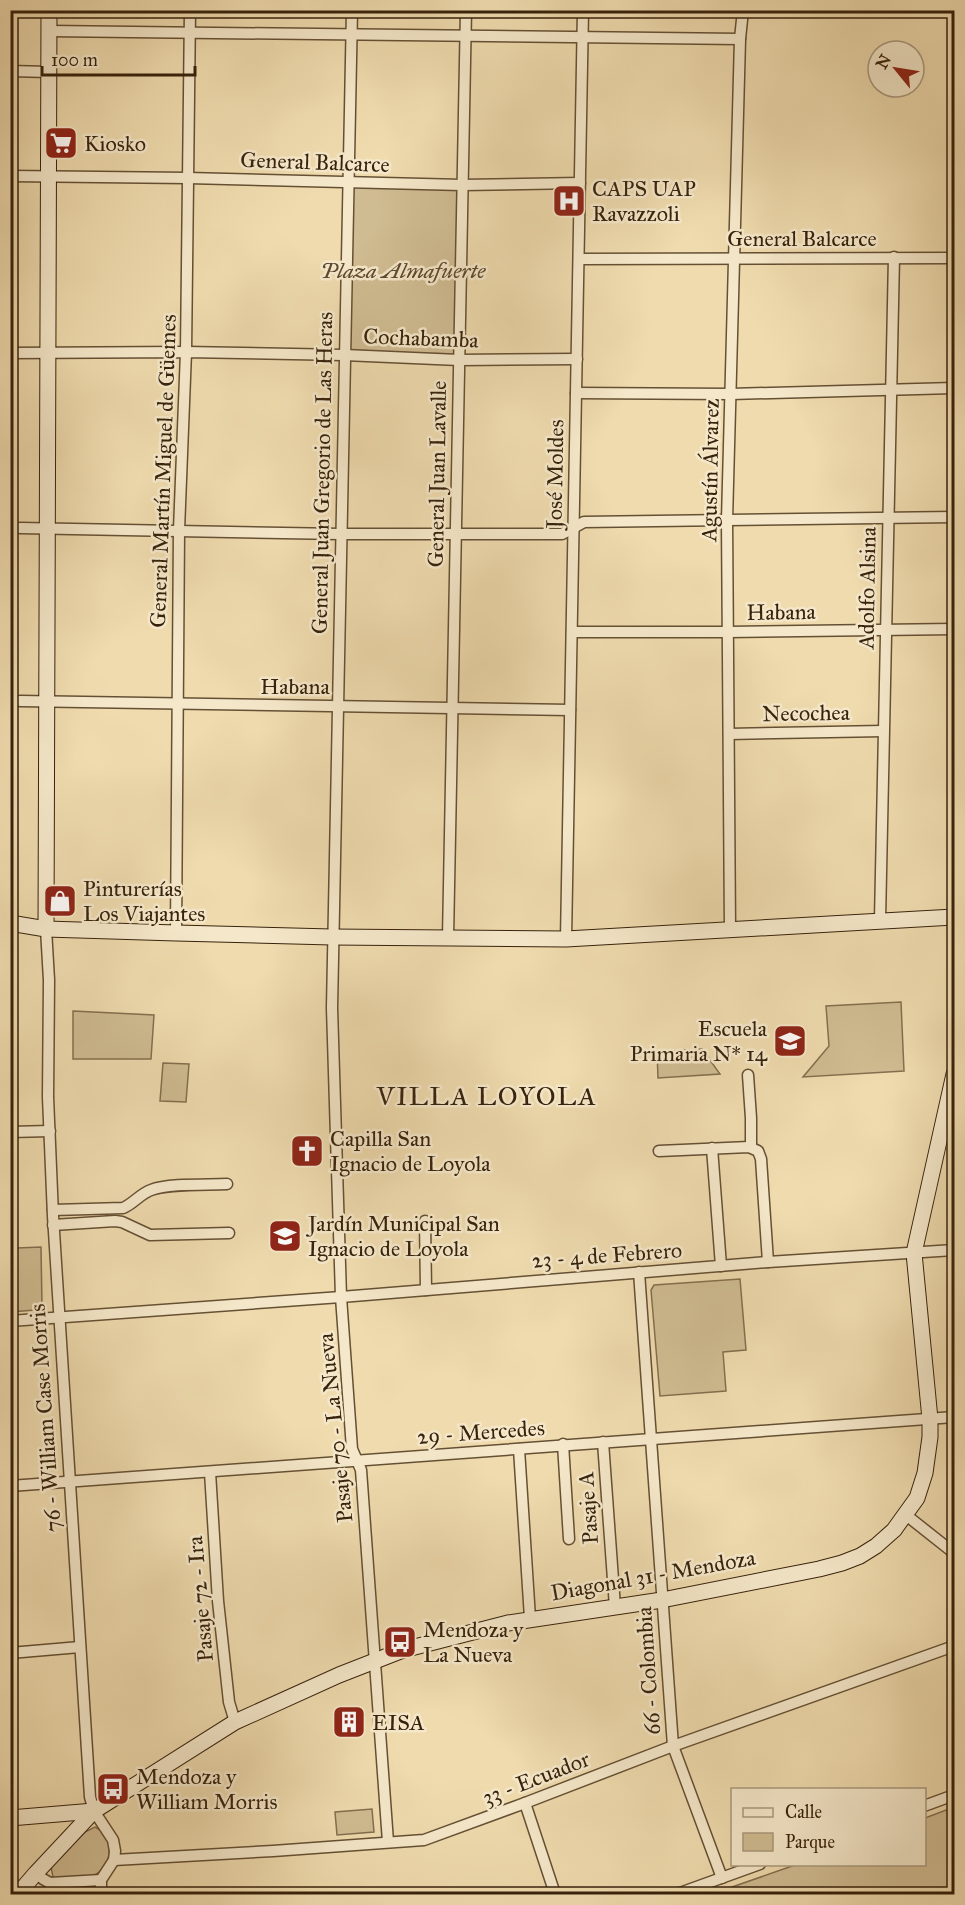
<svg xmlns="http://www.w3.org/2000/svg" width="965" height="1905" font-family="'IM FELL Great Primer',serif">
	<rect width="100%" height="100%" fill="#efdbae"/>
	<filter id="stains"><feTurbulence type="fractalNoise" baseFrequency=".00333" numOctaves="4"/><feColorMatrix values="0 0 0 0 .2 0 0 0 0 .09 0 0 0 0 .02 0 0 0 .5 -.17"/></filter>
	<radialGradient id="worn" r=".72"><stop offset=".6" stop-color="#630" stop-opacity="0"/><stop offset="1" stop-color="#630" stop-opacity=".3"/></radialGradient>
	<g fill="#d0bc92" stroke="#846f4f" stroke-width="1.5">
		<path d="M 352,186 L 459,189 L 454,355 L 348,351 Z"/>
		<path d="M 901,1002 L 904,1071 L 803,1077 L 829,1046 L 826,1006 Z"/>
		<path d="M 73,1011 L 154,1015 L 151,1059 L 73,1059 Z"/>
		<path d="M 702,1049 L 720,1074 L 658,1078 L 657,1052 Z"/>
		<path d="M 163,1063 L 189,1064 L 186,1102 L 160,1101 Z"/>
		<path d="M 11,1227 L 16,1227 L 17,1248 L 41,1247 L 42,1305 L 35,1310 L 11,1312 Z"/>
		<path d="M 740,1279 L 746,1350 L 723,1352 L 726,1391 L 660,1396 L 651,1290 L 654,1285 Z"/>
		<path d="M 954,1807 L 954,1894 L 712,1894 L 795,1865 L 924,1864 L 925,1818 Z"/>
		<path d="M 372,1809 L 374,1832 L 337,1835 L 335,1812 Z"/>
		<path d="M 95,1827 C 116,1837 113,1868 92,1876 C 83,1879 62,1877 53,1877 L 51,1867 L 85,1832 Z"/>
	</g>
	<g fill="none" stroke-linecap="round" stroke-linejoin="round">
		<g stroke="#655034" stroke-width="13">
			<g id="street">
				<path d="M 352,10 L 332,1008 L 341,1297 L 352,1449 L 361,1470 L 388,1842"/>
				<path d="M 49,31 L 740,39"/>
				<path d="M 10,71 L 49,72"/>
				<path d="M 10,176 L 188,178 L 462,185 L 580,183"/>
				<path d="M 579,259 L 954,258"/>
				<path d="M 10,353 L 186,352 L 344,355 L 459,360 L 577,359"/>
				<path d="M 576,393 L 731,394 L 954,388"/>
				<path d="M 20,528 L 340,534 L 562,534 L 584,522 L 954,517"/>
				<path d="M 572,632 L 728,632 L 954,629"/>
				<path d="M 20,701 L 570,710"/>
				<path d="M 729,734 L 883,731"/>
				<path d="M 880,920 L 894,257"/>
				<path d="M 46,929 L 49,980 L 48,1097 L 53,1216 L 90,1797 L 94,1811 L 113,1840 L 115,1851 L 114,1860 L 101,1880 L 101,1894"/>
				<path d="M 730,930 L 727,520 L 740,39 L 743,10"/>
				<path d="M 176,933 L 179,530 L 186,352 L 190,10"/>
				<path d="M 448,938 L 466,10"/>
				<path d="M 566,939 L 583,10"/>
				<path d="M 748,1075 L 751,1118 L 751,1147"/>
				<path d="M 10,1132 L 50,1131"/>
				<path d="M 712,1148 L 721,1266"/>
				<path d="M 659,1151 L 749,1147 L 758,1151 L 761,1159 L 768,1262"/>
				<path d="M 53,1210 L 123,1208 C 133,1204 140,1194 151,1190 C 169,1183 207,1185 227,1184"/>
				<path d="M 425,1221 L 426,1290"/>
				<path d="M 53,1225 L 115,1221 L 122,1222 L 150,1235 L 229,1233"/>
				<path d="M 639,1272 L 673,1746 L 722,1878"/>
				<path d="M 10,1321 L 341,1297 L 768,1262 L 954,1250"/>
				<path d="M 603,1442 L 615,1607"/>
				<path d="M 563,1444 L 569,1539"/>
				<path d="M 519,1449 L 530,1618"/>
				<path d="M 210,1472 L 218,1601 L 229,1702 L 235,1722"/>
				<path d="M 10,1486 L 954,1417"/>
				<path d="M 906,1515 L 954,1553"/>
				<path d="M 10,1653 L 80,1647"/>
				<path d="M 525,1803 L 555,1894"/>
				<path d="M 924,1806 L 954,1795"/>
				<path d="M 114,1860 L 273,1851 L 424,1840 L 525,1803 L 673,1746 L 954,1646"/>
				<path d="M 36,1873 L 43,1879 L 50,1883 L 101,1880"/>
				<path d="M 677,1894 L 760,1864"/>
			</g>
		</g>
		<g stroke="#37220c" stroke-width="17">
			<g id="secondary">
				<path d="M 10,923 L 46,929 L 176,933 L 332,937 L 566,939 L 954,917"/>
				<path d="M 46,929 L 49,10"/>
				<path d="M 10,1818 L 94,1811"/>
				<path d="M 18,1894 L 36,1873 L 94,1811 L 235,1722 L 339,1675 L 403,1650 L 508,1623 L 662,1600 L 819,1569 L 842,1563 L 860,1556 L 876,1546 L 894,1530 L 917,1498 L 925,1473 L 930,1437 L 930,1419 L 914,1253 L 954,1074"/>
			</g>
		</g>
		<use href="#street" stroke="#f5e8ca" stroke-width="10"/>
		<use href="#secondary" stroke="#f5e8ca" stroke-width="15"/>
	</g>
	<defs>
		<g id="supermarket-square" transform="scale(1.725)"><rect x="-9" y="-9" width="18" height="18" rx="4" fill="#8f2418" stroke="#f5e8ca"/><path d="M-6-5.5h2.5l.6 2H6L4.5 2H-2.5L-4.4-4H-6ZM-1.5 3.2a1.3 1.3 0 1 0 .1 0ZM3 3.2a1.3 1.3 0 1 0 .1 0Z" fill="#fff"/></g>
		<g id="hospital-square" transform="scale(1.725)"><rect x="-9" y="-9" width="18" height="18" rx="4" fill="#8f2418" stroke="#f5e8ca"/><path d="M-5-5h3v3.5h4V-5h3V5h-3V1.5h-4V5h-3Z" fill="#fff"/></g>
		<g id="shop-square" transform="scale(1.725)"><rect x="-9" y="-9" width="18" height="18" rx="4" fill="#8f2418" stroke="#f5e8ca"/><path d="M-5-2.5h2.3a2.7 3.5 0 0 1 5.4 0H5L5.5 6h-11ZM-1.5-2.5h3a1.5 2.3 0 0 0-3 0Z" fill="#fff"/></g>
		<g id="school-square" transform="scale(1.725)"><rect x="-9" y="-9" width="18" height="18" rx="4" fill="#8f2418" stroke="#f5e8ca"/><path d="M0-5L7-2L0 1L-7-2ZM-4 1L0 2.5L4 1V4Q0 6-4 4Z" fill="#fff"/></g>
		<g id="church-square" transform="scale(1.725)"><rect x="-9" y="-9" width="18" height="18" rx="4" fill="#8f2418" stroke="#f5e8ca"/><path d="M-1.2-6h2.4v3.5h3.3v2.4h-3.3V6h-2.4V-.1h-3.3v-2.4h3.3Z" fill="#fff"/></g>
		<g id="bus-square" transform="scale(1.725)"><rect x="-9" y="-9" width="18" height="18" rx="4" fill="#8f2418" stroke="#f5e8ca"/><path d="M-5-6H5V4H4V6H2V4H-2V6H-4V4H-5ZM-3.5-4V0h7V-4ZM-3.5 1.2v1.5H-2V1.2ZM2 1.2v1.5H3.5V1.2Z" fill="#fff"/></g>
		<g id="building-square" transform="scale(1.725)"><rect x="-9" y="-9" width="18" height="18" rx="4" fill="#8f2418" stroke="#f5e8ca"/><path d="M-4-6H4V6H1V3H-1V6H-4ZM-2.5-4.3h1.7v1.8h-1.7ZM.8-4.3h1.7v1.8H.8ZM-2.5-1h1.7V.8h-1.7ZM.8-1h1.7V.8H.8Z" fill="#fff"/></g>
	</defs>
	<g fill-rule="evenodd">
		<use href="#supermarket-square" x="61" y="143"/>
		<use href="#hospital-square" x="569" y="201"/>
		<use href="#shop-square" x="60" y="901"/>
		<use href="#school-square" x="790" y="1041"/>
		<use href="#church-square" x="307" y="1151"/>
		<use href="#school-square" x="285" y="1236"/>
		<use href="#bus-square" x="400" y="1642"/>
		<use href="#building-square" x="349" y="1722"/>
		<use href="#bus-square" x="113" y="1789"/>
	</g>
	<g text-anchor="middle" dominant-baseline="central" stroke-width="5" stroke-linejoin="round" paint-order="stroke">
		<g font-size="22" fill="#37220c" stroke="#f5e8ca" text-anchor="start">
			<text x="84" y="143">Kiosko</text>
			<text x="592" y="188">CAPS UAP<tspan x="592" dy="25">Ravazzoli</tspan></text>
			<text x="83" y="888">Pinturerías<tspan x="83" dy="25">Los Viajantes</tspan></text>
			<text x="767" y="1028" text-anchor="end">Escuela<tspan x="767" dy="25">Primaria N* 14</tspan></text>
			<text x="330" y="1138">Capilla San<tspan x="330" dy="25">Ignacio de Loyola</tspan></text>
			<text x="308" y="1223">Jardín Municipal San<tspan x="308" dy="25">Ignacio de Loyola</tspan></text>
			<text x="423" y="1629">Mendoza y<tspan x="423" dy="25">La Nueva</tspan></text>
			<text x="372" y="1722">EISA</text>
			<text x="136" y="1776">Mendoza y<tspan x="136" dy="25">William Morris</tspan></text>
		</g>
		<g font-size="22" fill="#37220c" stroke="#f5e8ca">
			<text transform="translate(315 162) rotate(2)">General Balcarce</text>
			<text x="802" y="238">General Balcarce</text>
			<text transform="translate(421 338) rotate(2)">Cochabamba</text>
			<text transform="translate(710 470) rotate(-89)">Agustín Álvarez</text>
			<text transform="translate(163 471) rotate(-88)">General Martín Miguel de Güemes</text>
			<text transform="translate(322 473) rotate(-89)">General Juan Gregorio de Las Heras</text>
			<text transform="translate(437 474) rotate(-89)">General Juan Lavalle</text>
			<text transform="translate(555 474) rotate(-89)">José Moldes</text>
			<text transform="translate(867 588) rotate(-89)">Adolfo Alsina</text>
			<text transform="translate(781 612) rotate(-1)">Habana</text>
			<text x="295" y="686">Habana</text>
			<text transform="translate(806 713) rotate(-1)">Necochea</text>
			<text transform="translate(607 1255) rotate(-4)">23 - 4 de Febrero</text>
			<text transform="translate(45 1418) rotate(-94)">76 - William Case Morris</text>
			<text transform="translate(335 1428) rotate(-96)">Pasaje 70 - La Nueva</text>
			<text transform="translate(481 1432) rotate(-4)">29 - Mercedes</text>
			<text transform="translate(588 1508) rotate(-94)">Pasaje A</text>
			<text transform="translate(653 1575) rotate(-10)">Diagonal 31 - Mendoza</text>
			<text transform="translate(200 1599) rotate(-95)">Pasaje 72 - Ira</text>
			<text transform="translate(648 1671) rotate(-94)">66 - Colombia</text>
			<text transform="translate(536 1778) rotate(-21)">33 - Ecuador</text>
		</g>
		<g font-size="22" font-style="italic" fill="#5d482e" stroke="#f5e8ca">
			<text x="403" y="270">Plaza Almafuerte</text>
		</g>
		<g font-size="26" letter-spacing="1.5" fill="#37220c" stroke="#f5e8ca">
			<text x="487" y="1096">VILLA LOYOLA</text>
		</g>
	</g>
	<rect width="965" height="1905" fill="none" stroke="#efdbae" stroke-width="36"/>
	<rect x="12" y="12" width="941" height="1881" fill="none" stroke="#37220c" stroke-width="3"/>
	<rect x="18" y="18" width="929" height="1869" fill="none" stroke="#37220c" stroke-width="1.5"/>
	<rect x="731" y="1788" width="195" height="78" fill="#f5e8ca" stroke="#a9997e" stroke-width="1.5"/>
	<rect x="743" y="1808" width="30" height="9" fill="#f5e8ca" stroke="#a9997e" stroke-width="1.5"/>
	<text x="785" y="1818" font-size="18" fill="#37220c">Calle</text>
	<rect x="743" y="1833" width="30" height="18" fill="#d0bc92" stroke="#a9997e" stroke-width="1.5"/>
	<text x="785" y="1848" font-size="18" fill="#37220c">Parque</text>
	<g transform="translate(896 69) rotate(300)"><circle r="28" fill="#f5e8ca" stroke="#a9997e" stroke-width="1.5"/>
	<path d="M0-4.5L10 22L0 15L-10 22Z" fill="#8f2418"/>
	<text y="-9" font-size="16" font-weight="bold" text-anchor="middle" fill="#37220c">N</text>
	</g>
	<path d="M42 66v9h153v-9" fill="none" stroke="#37220c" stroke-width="3"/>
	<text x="51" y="66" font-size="18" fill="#37220c" stroke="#f5e8ca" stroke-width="4.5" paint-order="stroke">100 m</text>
	<rect width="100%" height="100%" filter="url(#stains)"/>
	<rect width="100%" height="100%" fill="url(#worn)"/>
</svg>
